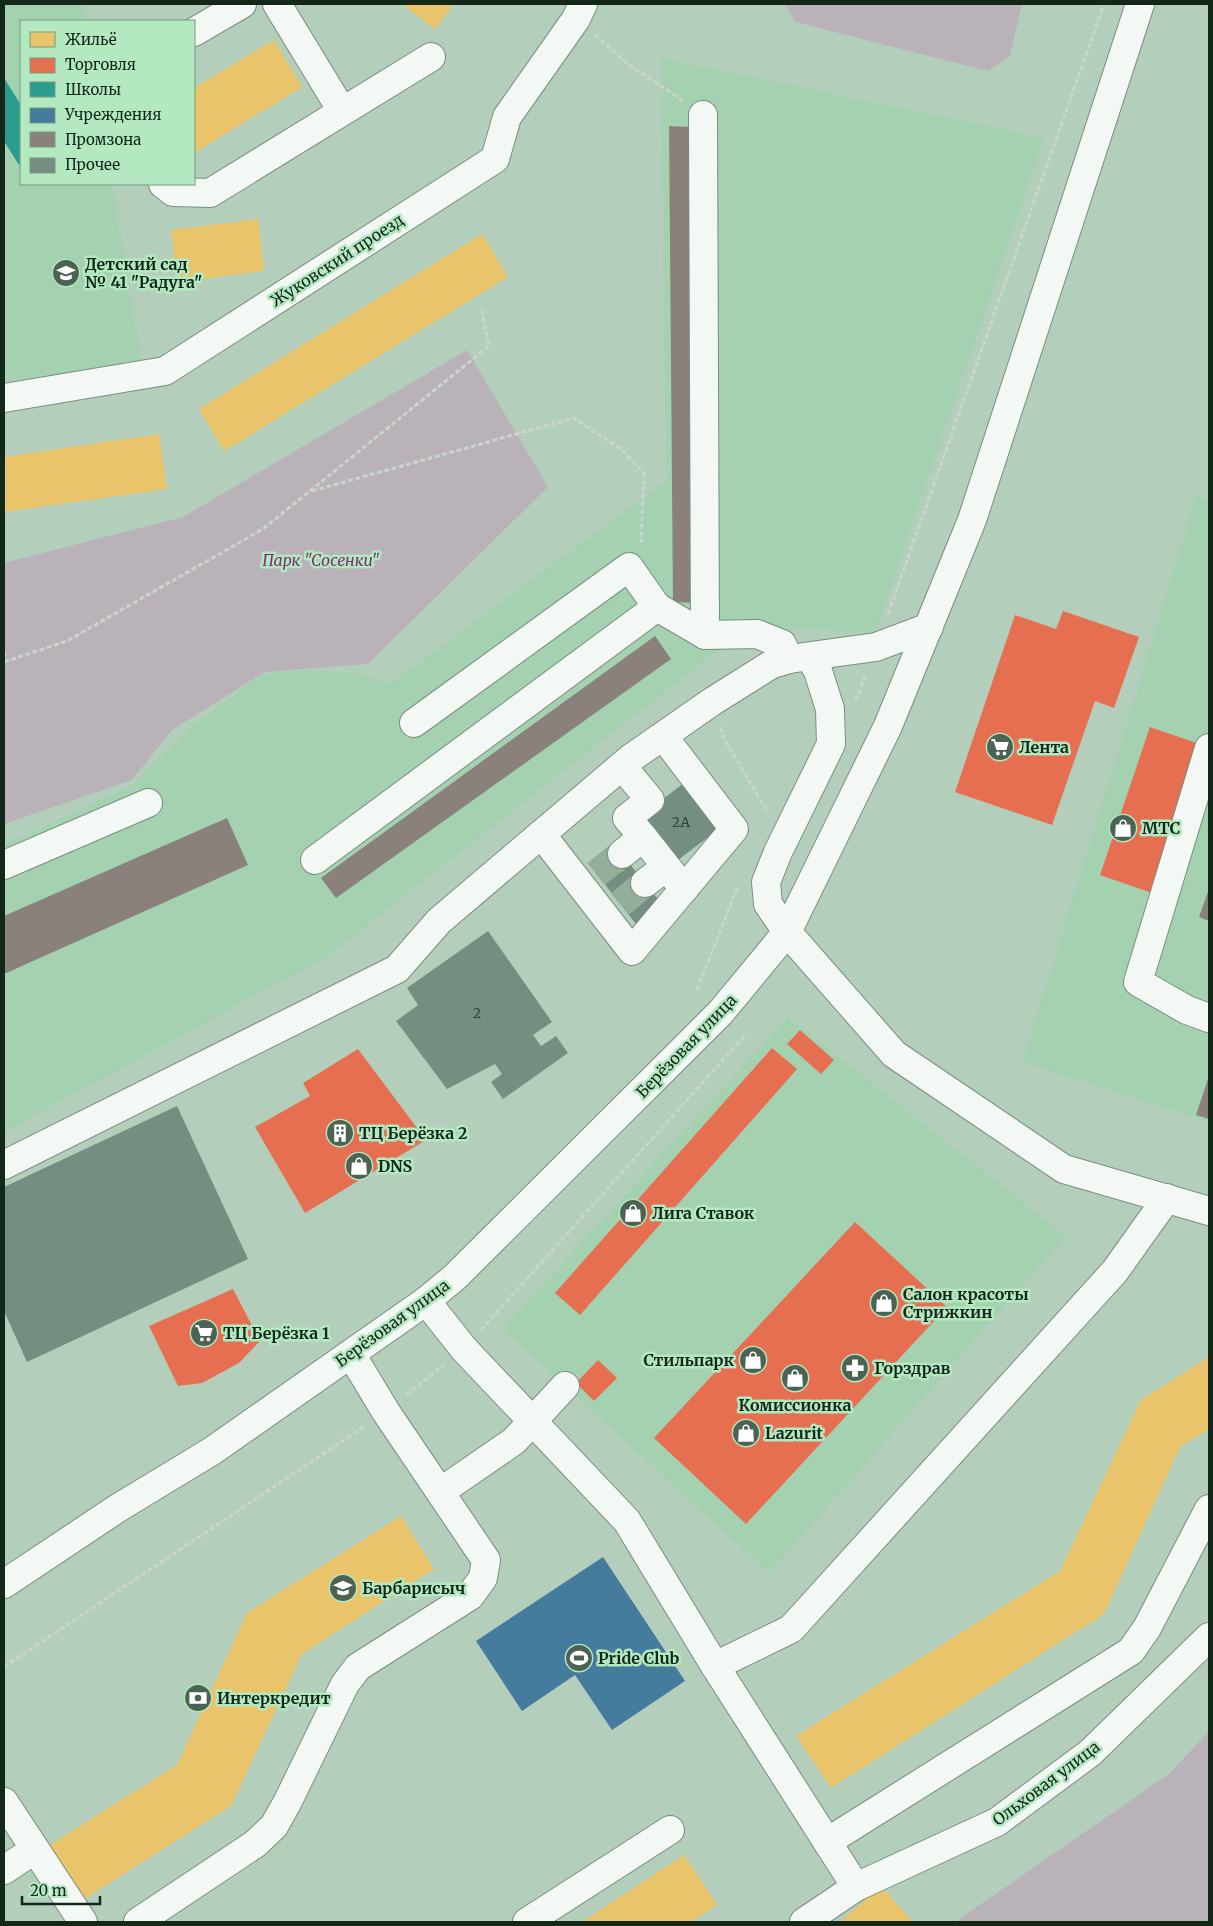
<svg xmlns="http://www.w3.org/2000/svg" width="1213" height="1926" font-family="Merriweather,serif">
	<rect width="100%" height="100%" fill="#b3cfbb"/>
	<g fill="#a4d1b0">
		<path d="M 4,4 L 83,4 L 86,21 L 21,21 L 21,184 L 112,184 L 142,363 L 4,381 Z"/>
		<path d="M 661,58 L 1044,138 L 875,633 L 799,628 L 717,651 L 328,956 L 4,1132 L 4,845 L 131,786 L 194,725 L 260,675 L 305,670 L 362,673 L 389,685 L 666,481 Z"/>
		<path d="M 1197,495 L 1209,500 L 1209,1122 L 1023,1062 Z"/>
		<path d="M 788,1017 L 1066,1236 L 769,1573 L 503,1329 Z"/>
	</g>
	<g fill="#b9b2b9">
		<path d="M 785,4 L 1022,4 L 1010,56 L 988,71 L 795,22 Z"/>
		<path d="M 467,350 L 548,487 L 368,664 L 265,672 L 172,730 L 132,780 L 4,824 L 4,563 L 183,517 Z"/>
		<path d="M 1209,1731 L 1209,1922 L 955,1922 L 1169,1774 Z"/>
	</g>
	<g fill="#e9c46a">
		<path d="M 402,4 L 454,4 L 435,29 Z"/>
		<path d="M 274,40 L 302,87 L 194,153 L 194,88 Z"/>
		<path d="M 258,219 L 264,271 L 177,282 L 171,230 Z"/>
		<path d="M 482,234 L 508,277 L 224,451 L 199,409 Z"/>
		<path d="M 159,434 L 167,489 L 4,512 L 4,457 Z"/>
		<path d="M 1209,1357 L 1209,1429 L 1180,1447 L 1104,1614 L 831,1788 L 796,1736 L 1060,1571 L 1141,1400 Z"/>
		<path d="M 401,1516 L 434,1569 L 302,1654 L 231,1806 L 81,1901 L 45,1848 L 177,1765 L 247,1613 Z"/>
		<path d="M 684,1855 L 717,1905 L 691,1922 L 582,1922 Z"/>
		<path d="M 881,1886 L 912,1921 L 840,1922 Z"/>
	</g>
	<g fill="#e76f51">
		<path d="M 1063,611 L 1139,637 L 1114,708 L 1095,701 L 1052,825 L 955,792 L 1015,615 L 1056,629 Z"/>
		<path d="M 1150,727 L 1202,745 L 1152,893 L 1100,875 Z"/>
		<path d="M 800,1030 L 834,1060 L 821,1074 L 787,1044 Z"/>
		<path d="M 772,1048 L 797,1069 L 580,1315 L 555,1293 Z"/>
		<path d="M 358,1049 L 426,1140 L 305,1213 L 255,1127 L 310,1096 L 303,1083 Z"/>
		<path d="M 855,1222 L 947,1307 L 746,1524 L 654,1438 Z"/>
		<path d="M 233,1289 L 260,1341 L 239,1363 L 202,1383 L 178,1386 L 149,1326 Z"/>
		<path d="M 598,1360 L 617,1378 L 594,1401 L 576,1383 Z"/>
	</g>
	<path fill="#2a9d8f" d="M 4,78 L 21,105 L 21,164 L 19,165 L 4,141 Z"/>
	<path fill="#457b9d" d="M 603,1557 L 685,1681 L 612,1730 L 575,1675 L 522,1711 L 476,1641 Z"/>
	<g fill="#8a817c">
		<path d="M 669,126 L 691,127 L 695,603 L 673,602 Z"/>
		<path d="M 655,636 L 671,659 L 336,898 L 321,878 Z"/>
		<path d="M 227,818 L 248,865 L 4,974 L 4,916 Z"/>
		<path d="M 1209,889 L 1209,921 L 1199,917 Z"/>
		<path d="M 1209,1076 L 1209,1119 L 1196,1115 Z"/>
	</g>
	<g fill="#748e81">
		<path d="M 684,783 L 719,829 L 678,860 L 643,814 Z"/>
		<path d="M 613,843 L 661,903 L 636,924 L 588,863 Z"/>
		<path d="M 488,931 L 552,1022 L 533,1035 L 541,1046 L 556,1036 L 568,1053 L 503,1099 L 491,1082 L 502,1074 L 495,1064 L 447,1089 L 396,1021 L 418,1005 L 407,988 Z"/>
		<path d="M 177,1106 L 248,1259 L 27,1362 L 4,1311 L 4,1187 Z"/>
	</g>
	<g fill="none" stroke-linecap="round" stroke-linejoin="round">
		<g stroke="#93ae9b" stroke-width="28" stroke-dasharray="28 14" stroke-linecap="butt">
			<path d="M 596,874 L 622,854"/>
			<path d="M 620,904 L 645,883"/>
		</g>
		<g stroke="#798e7f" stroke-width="30">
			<g id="minor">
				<path d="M 277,4 L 342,111"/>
				<path d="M 194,32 L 242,4"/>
				<path d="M 703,115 L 705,635"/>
				<path d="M 163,184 L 173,192 L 210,193 L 431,57"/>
				<path d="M 4,398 L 165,371 L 495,159 L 507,117 L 576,19 L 583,4"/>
				<path d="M 810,657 L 818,671 L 830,709 L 831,744 L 778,852 L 766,882 L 768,904 L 787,932 L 894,1054 L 1064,1169 L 1209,1211"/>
				<path d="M 414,723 L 629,567 L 657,607"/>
				<path d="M 1209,748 L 1138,982 L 1187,1010 L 1209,1018"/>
				<path d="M 541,834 L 632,951 L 734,829 L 663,736"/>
				<path d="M 643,837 L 684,889"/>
				<path d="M 622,854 L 643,837 L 627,818 L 650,800 L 622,766"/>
				<path d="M 315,860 L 657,607 L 705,635 L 757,634 L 782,644 L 789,659"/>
				<path d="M 4,865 L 148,803"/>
				<path d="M 645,883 L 666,867"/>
				<path d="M 4,1165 L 397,969 L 439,921 L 631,758 L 713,701 L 772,664 L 789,659 L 876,647 L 929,627"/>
				<path d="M 426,1301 L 464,1349 L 627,1521 L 715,1666 L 856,1887"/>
				<path d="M 440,1492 L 514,1441 L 565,1386"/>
				<path d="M 4,1584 L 118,1508 L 212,1451 L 426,1301 L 455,1277 L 721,1012 L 787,932 L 888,726 L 972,520 L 1140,4"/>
				<path d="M 715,1666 L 791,1629 L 1115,1271 L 1167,1198"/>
				<path d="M 4,1802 L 83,1922"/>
				<path d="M 827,1842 L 1131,1651 L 1147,1628 L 1209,1509"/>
				<path d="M 4,1870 L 34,1850"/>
				<path d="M 138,1922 L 255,1844 L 274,1826 L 287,1803 L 345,1684 L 358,1667 L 470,1596 L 483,1578 L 486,1560 L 386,1412 L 351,1354"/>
				<path d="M 527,1922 L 670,1830"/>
				<path d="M 804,1922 L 856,1887 L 997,1822 L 1090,1753 L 1209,1637"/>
			</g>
		</g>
		<g stroke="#ccd4ce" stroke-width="3" stroke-dasharray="5 2.5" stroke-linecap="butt">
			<path d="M 595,35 L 628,64 L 682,100"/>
			<path d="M 312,491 L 574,418 L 621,449 L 644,473 L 641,543"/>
			<path d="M 888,614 L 1104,4"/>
			<path d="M 4,652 L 7,661"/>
			<path d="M 4,662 L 67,641 L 263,529 L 489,346 L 481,306"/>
			<path d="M 854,699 L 857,698 L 865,676"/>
			<path d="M 721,727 L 723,737 L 768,813"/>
			<path d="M 697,990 L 738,886"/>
			<path d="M 481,1330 L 746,1034"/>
			<path d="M 406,1395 L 444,1365"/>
			<path d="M 4,1667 L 365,1426"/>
		</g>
		<use href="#minor" stroke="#f4f8f5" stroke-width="28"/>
	</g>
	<defs>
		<g id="school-disc" transform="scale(1.4375)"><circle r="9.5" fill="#4c6252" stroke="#b4e8c1"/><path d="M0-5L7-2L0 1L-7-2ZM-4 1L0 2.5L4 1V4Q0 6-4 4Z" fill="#fff"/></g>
		<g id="supermarket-disc" transform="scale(1.4375)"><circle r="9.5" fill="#4c6252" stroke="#b4e8c1"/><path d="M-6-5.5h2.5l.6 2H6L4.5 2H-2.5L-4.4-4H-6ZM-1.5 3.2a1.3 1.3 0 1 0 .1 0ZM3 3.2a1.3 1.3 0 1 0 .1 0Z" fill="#fff"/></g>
		<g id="shop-disc" transform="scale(1.4375)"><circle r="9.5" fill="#4c6252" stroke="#b4e8c1"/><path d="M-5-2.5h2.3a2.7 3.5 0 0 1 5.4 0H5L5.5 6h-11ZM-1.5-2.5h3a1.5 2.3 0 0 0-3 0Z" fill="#fff"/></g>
		<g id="building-disc" transform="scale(1.4375)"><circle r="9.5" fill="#4c6252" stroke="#b4e8c1"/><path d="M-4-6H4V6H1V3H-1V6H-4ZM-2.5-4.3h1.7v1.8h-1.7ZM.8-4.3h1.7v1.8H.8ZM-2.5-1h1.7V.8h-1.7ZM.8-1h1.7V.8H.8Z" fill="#fff"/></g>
		<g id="pharmacy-disc" transform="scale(1.4375)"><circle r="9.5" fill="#4c6252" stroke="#b4e8c1"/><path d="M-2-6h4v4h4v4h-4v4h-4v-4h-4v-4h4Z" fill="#fff"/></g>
		<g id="stadium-disc" transform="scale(1.4375)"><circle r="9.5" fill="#4c6252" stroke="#b4e8c1"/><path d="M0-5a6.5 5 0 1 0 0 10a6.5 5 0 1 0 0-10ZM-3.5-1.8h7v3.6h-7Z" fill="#fff"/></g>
		<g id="bank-disc" transform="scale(1.4375)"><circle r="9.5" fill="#4c6252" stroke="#b4e8c1"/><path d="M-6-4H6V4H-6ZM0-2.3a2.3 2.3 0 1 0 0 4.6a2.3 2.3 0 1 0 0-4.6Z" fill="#fff"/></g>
	</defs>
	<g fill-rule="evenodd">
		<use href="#school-disc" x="66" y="273"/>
		<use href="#supermarket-disc" x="1000" y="747"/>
		<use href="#shop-disc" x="1123" y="828"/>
		<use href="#building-disc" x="340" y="1133"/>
		<use href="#shop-disc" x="359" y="1166"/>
		<use href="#shop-disc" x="633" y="1213"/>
		<use href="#shop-disc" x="884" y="1303"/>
		<use href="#supermarket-disc" x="204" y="1333"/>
		<use href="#shop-disc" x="753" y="1360"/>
		<use href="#pharmacy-disc" x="855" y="1368"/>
		<use href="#shop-disc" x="795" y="1378"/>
		<use href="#shop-disc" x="746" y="1433"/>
		<use href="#school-disc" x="343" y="1588"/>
		<use href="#stadium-disc" x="579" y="1658"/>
		<use href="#bank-disc" x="198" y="1698"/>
	</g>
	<g text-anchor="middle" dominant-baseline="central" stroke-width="5" stroke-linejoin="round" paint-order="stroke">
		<g font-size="14" fill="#2c4234">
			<text x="681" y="822">2А</text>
			<text x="477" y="1013">2</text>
		</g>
		<g font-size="16" fill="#14281a" stroke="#b4e8c1">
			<text transform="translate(337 260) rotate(-33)">Жуковский проезд</text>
			<text transform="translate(686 1046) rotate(-46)">Берёзовая улица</text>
			<text transform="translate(392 1323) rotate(-36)">Берёзовая улица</text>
			<text transform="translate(1046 1783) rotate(-37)">Ольховая улица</text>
		</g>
		<g font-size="16" font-weight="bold" fill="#14281a" stroke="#b4e8c1" text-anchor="start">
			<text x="85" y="264">Детский сад<tspan x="85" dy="18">№ 41 "Радуга"</tspan></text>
			<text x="1019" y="747">Лента</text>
			<text x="1142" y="828">МТС</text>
			<text x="359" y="1133">ТЦ Берёзка 2</text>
			<text x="378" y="1166">DNS</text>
			<text x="652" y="1213">Лига Ставок</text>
			<text x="903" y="1294">Салон красоты<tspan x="903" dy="18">Стрижкин</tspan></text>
			<text x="223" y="1333">ТЦ Берёзка 1</text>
			<text x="734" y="1360" text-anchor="end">Стильпарк</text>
			<text x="874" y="1368">Горздрав</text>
			<text x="795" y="1405" text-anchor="middle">Комиссионка</text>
			<text x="765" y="1433">Lazurit</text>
			<text x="362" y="1588">Барбарисыч</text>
			<text x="598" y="1658">Pride Club</text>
			<text x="217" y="1698">Интеркредит</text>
		</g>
		<g font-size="16" font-style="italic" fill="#7a3672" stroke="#b4e8c1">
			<text x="321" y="560">Парк "Сосенки"</text>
		</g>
	</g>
	<rect width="1213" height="1926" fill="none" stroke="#14281a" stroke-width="10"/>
	<rect x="20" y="20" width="175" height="165" fill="#b4e8c1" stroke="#749b7e"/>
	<rect x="30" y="32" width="25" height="15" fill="#e9c46a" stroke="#749b7e"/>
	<text x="65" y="45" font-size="15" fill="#14281a">Жильё</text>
	<rect x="30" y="58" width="25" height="15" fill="#e76f51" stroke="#749b7e"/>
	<text x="65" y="70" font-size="15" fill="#14281a">Торговля</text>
	<rect x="30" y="82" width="25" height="15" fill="#2a9d8f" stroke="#749b7e"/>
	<text x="65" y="95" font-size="15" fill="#14281a">Школы</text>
	<rect x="30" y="108" width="25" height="15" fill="#457b9d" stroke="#749b7e"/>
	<text x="65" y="120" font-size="15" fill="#14281a">Учреждения</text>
	<rect x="30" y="132" width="25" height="15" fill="#8a817c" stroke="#749b7e"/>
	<text x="65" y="145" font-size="15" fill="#14281a">Промзона</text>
	<rect x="30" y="158" width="25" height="15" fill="#748e81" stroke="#749b7e"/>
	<text x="65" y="170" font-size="15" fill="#14281a">Прочее</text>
	<path d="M22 1896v8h78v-8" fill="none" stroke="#14281a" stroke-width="2.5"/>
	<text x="30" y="1896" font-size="15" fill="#14281a" stroke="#b4e8c1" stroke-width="4" paint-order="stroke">20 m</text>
</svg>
